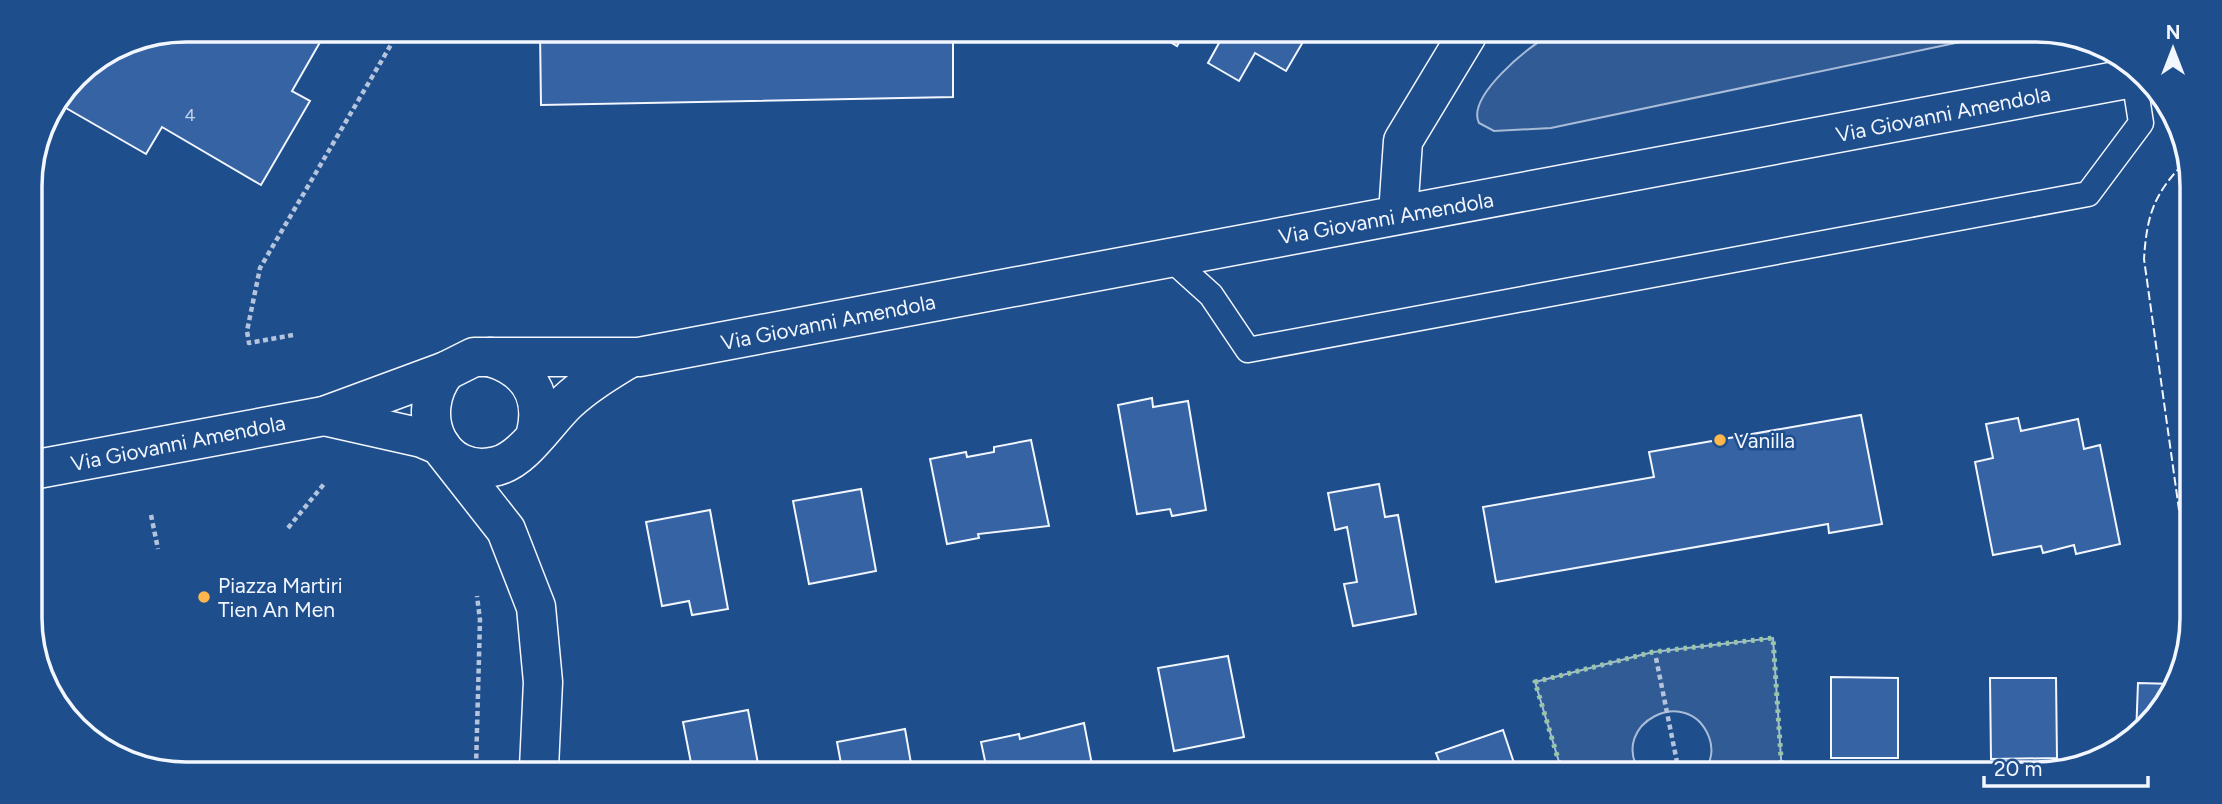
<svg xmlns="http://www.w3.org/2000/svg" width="2222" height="804" font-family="Figtree,sans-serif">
	<rect width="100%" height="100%" fill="#1f4e8c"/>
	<g fill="#305b95" stroke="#a8bbd7" stroke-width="2">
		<path d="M 1548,36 L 1984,37 L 1551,128 L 1494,131 L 1479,123 C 1466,97 1528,47 1548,36 Z"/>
		<path d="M 1773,638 L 1782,773 L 1704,773 C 1711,761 1714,750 1709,737 C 1688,683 1608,724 1640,772 L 1562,772 L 1535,682 L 1653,652 Z"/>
	</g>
	<g fill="#3563a3" stroke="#f2f6ff" stroke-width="2">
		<path d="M 186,30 L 327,30 L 292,91 L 310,101 L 261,185 L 162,127 L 146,154 L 59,104 L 83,69 L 127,41 Z"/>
		<path d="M 540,31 L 953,33 L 953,97 L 541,105 Z"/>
		<path d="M 1157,34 L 1184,34 L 1177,46 Z"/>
		<path d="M 1224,34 L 1307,35 L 1286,71 L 1255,53 L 1239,81 L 1208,63 Z"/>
		<path d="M 1152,398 L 1153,407 L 1188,401 L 1206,510 L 1172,516 L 1170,509 L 1137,514 L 1118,405 Z"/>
		<path d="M 1861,415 L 1882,524 L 1829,533 L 1828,524 L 1496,582 L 1483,507 L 1654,477 L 1649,452 Z"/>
		<path d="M 2018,418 L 2021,431 L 2078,419 L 2084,449 L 2100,445 L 2120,544 L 2076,554 L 2074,545 L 2043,553 L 2041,546 L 1993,555 L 1975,462 L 1993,458 L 1986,424 Z"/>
		<path d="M 1031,440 L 1049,526 L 978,534 L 979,538 L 947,544 L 930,459 L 966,452 L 967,457 L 994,452 L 994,447 Z"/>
		<path d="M 1379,484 L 1385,517 L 1398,515 L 1416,614 L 1353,626 L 1344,584 L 1357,582 L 1347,527 L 1335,530 L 1328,493 Z"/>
		<path d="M 861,489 L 876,571 L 809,584 L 793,501 Z"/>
		<path d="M 710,510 L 728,609 L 692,615 L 689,601 L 662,606 L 646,522 Z"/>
		<path d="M 1228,656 L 1244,737 L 1174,751 L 1158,668 Z"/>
		<path d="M 1831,677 L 1898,678 L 1898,758 L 1831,758 Z"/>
		<path d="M 1990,678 L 2056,678 L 2057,758 L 1991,759 Z"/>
		<path d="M 2138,683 L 2173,684 L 2136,736 Z"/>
		<path d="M 748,710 L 759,769 L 692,768 L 683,722 Z"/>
		<path d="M 1084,723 L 1093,770 L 987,770 L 981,742 L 1019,734 L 1020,739 Z"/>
		<path d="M 905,729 L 912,769 L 842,769 L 837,742 Z"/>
		<path d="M 1503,730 L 1517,772 L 1443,771 L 1436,753 Z"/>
	</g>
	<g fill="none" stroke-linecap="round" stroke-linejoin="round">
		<g stroke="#f2f6ff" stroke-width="27">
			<path id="service" d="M 1170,258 L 1211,295 L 1248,350 L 2088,194 L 2141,123 L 2134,78"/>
		</g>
		<g stroke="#f2f6ff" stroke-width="41">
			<g id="minor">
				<path d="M 1398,214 L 1403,141 L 1467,35"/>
				<path d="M 444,451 L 506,530 L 536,607 L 543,682 L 539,768"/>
			</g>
		</g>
		<g stroke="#f2f6ff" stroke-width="41">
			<g id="tertiary">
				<path d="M 490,357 C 528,368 545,395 536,433"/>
				<path d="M 446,371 C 411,415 441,480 497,466 C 524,459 546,422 567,402 C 585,385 607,372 628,359"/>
				<path d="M 324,416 L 422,438 L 441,446"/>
				<path d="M 32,470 L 324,416 L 446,371 L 474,357 L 639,357 L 2143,76"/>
			</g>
		</g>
		<g stroke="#b3c4dc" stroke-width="4.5" stroke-dasharray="5 3.5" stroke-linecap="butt">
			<path d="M 293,335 L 249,343 L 247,331 L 260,268 L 399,31"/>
			<path d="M 151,515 L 158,549"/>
			<path d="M 288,528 L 324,484"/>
			<path d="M 1656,658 L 1679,772"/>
			<path d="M 476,767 L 480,620 L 477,596"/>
		</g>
		<use href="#service" stroke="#1f4e8c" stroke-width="24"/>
		<use href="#minor" stroke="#1f4e8c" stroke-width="38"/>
		<use href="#tertiary" stroke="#1f4e8c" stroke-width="38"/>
		<path stroke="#97c8a6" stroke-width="5" stroke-dasharray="3.5 5" stroke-linecap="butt" d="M 1562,772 L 1535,682 L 1653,652 L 1773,638 L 1782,773"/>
		<path stroke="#f2f6ff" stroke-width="2" stroke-dasharray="9 3.5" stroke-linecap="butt" d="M 2186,560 L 2144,259 C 2147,212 2155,192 2188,159"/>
	</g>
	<g fill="#ffb74d" stroke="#1f4e8c" stroke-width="2.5">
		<circle cx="1720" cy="440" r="7"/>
		<circle cx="204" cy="597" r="7"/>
	</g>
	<g text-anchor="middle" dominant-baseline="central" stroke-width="5" stroke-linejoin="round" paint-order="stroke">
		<g font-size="18" fill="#c3d1e8">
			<text x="190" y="115">4</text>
		</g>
		<g font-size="21" fill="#f2f6ff" stroke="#1f4e8c">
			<text transform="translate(1943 114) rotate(-11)">Via Giovanni Amendola</text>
			<text transform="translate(1386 218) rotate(-10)">Via Giovanni Amendola</text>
			<text transform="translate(828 322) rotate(-11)">Via Giovanni Amendola</text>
			<text transform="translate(178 443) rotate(-11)">Via Giovanni Amendola</text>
		</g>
		<g font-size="21" fill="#f2f6ff" stroke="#1f4e8c" text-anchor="start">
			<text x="1734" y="440">Vanilla</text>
			<text x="218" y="585">Piazza Martiri<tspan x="218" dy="24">Tien An Men</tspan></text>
		</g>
	</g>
	<path d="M0 0H2222V804H0ZM186 42H2036A144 144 0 0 1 2180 186V618A144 144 0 0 1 2036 762H186A144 144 0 0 1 42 618V186A144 144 0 0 1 186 42Z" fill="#1f4e8c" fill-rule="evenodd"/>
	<path fill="none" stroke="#f2f6ff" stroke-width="3.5" d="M186 42H2036A144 144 0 0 1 2180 186V618A144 144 0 0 1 2036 762H186A144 144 0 0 1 42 618V186A144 144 0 0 1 186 42Z"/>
	<g transform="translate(2173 49)" stroke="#1f4e8c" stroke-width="5" paint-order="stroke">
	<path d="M0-5L12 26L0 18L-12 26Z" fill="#f2f6ff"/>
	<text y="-10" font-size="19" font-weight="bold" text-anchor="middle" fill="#f2f6ff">N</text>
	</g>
	<path d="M1984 776v10h164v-10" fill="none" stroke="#f2f6ff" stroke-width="3.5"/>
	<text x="1994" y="776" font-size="21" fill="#f2f6ff" stroke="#1f4e8c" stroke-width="5" paint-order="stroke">20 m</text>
</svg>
